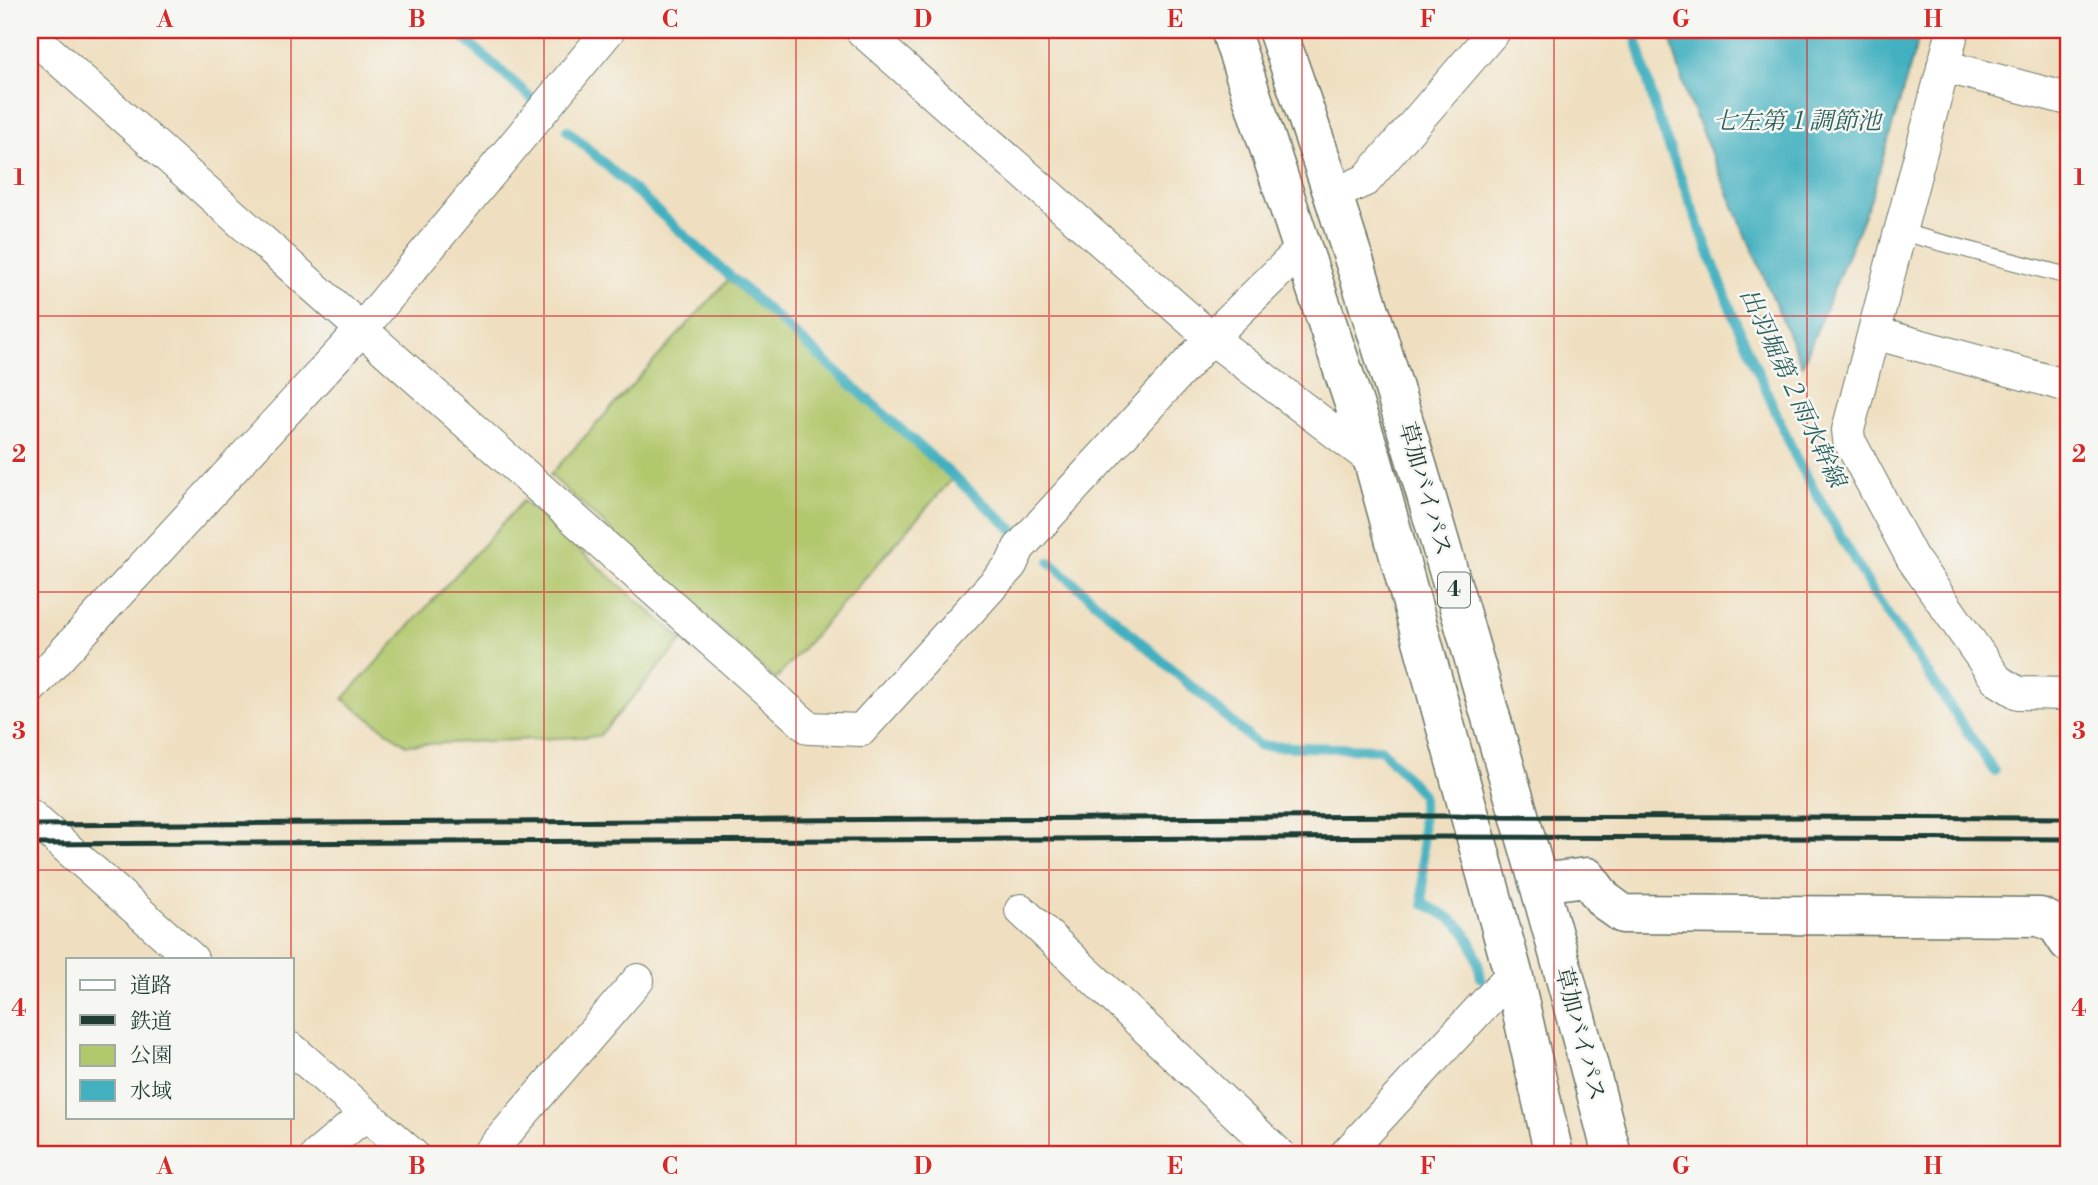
<svg xmlns="http://www.w3.org/2000/svg" width="2098" height="1185" font-family="'Libre Bodoni','Noto Serif JP',serif">
	<rect width="100%" height="100%" fill="#f6f6f2"/>
	<filter id="ink" filterUnits="userSpaceOnUse"><feTurbulence type="fractalNoise" baseFrequency=".0143" numOctaves="2"/><feDisplacementMap in="SourceGraphic" scale="14" xChannelSelector="R" yChannelSelector="G"/><feConvolveMatrix kernelMatrix="1 2 1 2 8 2 1 2 1" color-interpolation-filters="sRGB"/></filter>
	<filter id="wash" filterUnits="userSpaceOnUse"><feTurbulence type="fractalNoise" baseFrequency=".00686" numOctaves="4" result="noise"/><feDisplacementMap in="SourceGraphic" scale="28" xChannelSelector="R" yChannelSelector="G"/><feGaussianBlur stdDeviation="1.57" result="paint"/><feColorMatrix in="noise" values="0 0 0 0 0 0 0 0 0 0 0 0 0 0 0 0 0 1.4 0 .05"/><feComposite in="paint" operator="in"/></filter>
	<g filter="url(#wash)">
		<rect width="100%" height="100%" fill="#efdfc0"/>
		<g fill="#b2c86d" stroke="#688250" stroke-width="2">
			<path d="M 728,280 L 953,478 L 775,680 L 550,475 Z"/>
			<path d="M 523,501 L 683,640 L 599,736 L 406,745 L 343,699 Z"/>
		</g>
		<path fill="#43b0c0" stroke="#31767a" stroke-width="2" d="M 1668,30 L 1921,30 L 1871,198 L 1802,366 L 1687,97 Z"/>
		<g fill="none" stroke-linecap="round" stroke-linejoin="round">
			<g stroke="#43b0c0" stroke-width="10">
				<path d="M 455,30 L 538,104"/>
				<path d="M 1634,30 L 1657,115 L 1680,176 L 1733,315 L 1797,460 L 1874,594 L 1994,771"/>
				<path d="M 567,130 L 1019,535"/>
				<path d="M 1050,562 L 1259,746 L 1381,749 L 1422,794 L 1423,904 C 1463,921 1474,935 1481,978"/>
				<path d="M 2064,881 L 2068,887"/>
			</g>
		</g>
	</g>
	<g filter="url(#ink)">
		<g fill="none" stroke-linecap="round" stroke-linejoin="round">
			<g stroke="#687665" stroke-width="18">
				<path id="lane" d="M 1901,232 L 2068,276"/>
			</g>
			<g stroke="#687665" stroke-width="34">
				<g id="street">
					<path d="M 861,30 L 1211,338 L 1373,461"/>
					<path d="M 1953,30 L 1848,430 L 1849,440 L 1912,558 L 1997,680 L 2018,693 L 2068,694"/>
					<path d="M 30,34 L 809,728 L 861,730 L 1011,565 L 1019,548 L 1211,338 L 1304,247"/>
					<path d="M 1943,66 L 2068,99"/>
					<path d="M 1335,194 L 1366,180 L 1495,30"/>
					<path d="M 1874,333 L 2068,386"/>
					<path d="M 30,689 L 361,330 L 609,30"/>
					<path d="M 30,815 L 192,959"/>
					<path d="M 1021,910 L 1280,1155"/>
					<path d="M 292,1049 L 413,1155"/>
					<path d="M 317,1155 L 366,1114"/>
					<path d="M 487,1155 L 638,980"/>
					<path d="M 1345,1155 L 1513,973"/>
				</g>
			</g>
			<g stroke="#687665" stroke-width="41">
				<path id="secondary" d="M 1539,883 L 1587,877 L 1604,900 L 1623,914 L 2040,917 L 2057,925 L 2068,942"/>
			</g>
			<g stroke="#687665" stroke-width="41">
				<g id="highway">
					<path d="M 1230,30 L 1373,461 L 1513,973 L 1554,1155"/>
					<path d="M 1277,30 C 1349,234 1411,441 1471,649 C 1520,817 1569,985 1612,1155"/>
				</g>
			</g>
			<use href="#lane" stroke="#fff" stroke-width="16"/>
			<use href="#street" stroke="#fff" stroke-width="32"/>
			<use href="#secondary" stroke="#fff" stroke-width="38"/>
			<use href="#highway" stroke="#fff" stroke-width="38"/>
			<g stroke="#1f3d34" stroke-width="5">
				<path d="M 30,825 L 1434,816 L 2068,818"/>
				<path d="M 30,844 L 1440,837 L 2068,839"/>
			</g>
		</g>
	</g>
	<path fill="none" stroke="#d62828" stroke-width="2" stroke-opacity="0.55" d="M 291,30 L 291,959M 544,30 L 544,1155M 796,30 L 796,1155M 1049,30 L 1049,1155M 1302,30 L 1302,1155M 1554,30 L 1554,1155M 1807,30 L 1807,1155M 30,316 L 2068,316M 30,592 L 2068,592M 30,870 L 2068,870M 291,1117 L 291,1155"/>
	<g text-anchor="middle" dominant-baseline="central" stroke-width="5" stroke-linejoin="round" paint-order="stroke">
		<rect fill="#f6f6f2" stroke="#60746d" stroke-width="2" x="1438" y="572.5" width="32" height="35" rx="5"/>
		<g font-size="21" font-weight="bold" fill="#1f3d34">
			<text x="1454" y="590">4</text>
		</g>
		<g font-size="23" fill="#1f3d34" stroke="#f6f6f2">
			<text transform="translate(1425 489) rotate(74)">草加バイパス</text>
			<text transform="translate(1580 1034) rotate(75)">草加バイパス</text>
		</g>
		<g font-size="24" font-style="italic" fill="#2a605e" stroke="#f6f6f2">
			<text x="1797" y="122">七左第１調節池</text>
			<text transform="translate(1792 388) rotate(65)">出羽堀第２雨水幹線</text>
		</g>
	</g>
	<rect width="2098" height="1185" fill="none" stroke="#f6f6f2" stroke-width="77"/>
	<rect x="66" y="958" width="228" height="161" fill="#f6f6f2" stroke="#a0aca6" stroke-width="2"/>
	<rect x="80" y="980" width="35" height="10" fill="#ffffff" stroke="#a0aca6" stroke-width="2"/>
	<text x="130" y="992" font-size="21" fill="#1f3d34">道路</text>
	<rect x="80" y="1015" width="35" height="10" fill="#1f3d34" stroke="#a0aca6" stroke-width="2"/>
	<text x="130" y="1028" font-size="21" fill="#1f3d34">鉄道</text>
	<rect x="80" y="1045" width="35" height="21" fill="#b2c86d" stroke="#a0aca6" stroke-width="2"/>
	<text x="130" y="1062" font-size="21" fill="#1f3d34">公園</text>
	<rect x="80" y="1080" width="35" height="21" fill="#43b0c0" stroke="#a0aca6" stroke-width="2"/>
	<text x="130" y="1098" font-size="21" fill="#1f3d34">水域</text>
	<rect x="38" y="38" width="2022" height="1108" fill="none" stroke="#d62828" stroke-width="2.5"/>
	<g font-size="23" text-anchor="middle" font-weight="bold" fill="#d62828">
		<text x="165" y="27">A</text>
		<text x="417" y="27">B</text>
		<text x="670" y="27">C</text>
		<text x="923" y="27">D</text>
		<text x="1175" y="27">E</text>
		<text x="1428" y="27">F</text>
		<text x="1681" y="27">G</text>
		<text x="1933" y="27">H</text>
		<text x="19" y="185">1</text>
		<text x="2079" y="185">1</text>
		<text x="19" y="462">2</text>
		<text x="2079" y="462">2</text>
		<text x="19" y="739">3</text>
		<text x="2079" y="739">3</text>
		<text x="19" y="1016">4</text>
		<text x="2079" y="1016">4</text>
		<text x="165" y="1174">A</text>
		<text x="417" y="1174">B</text>
		<text x="670" y="1174">C</text>
		<text x="923" y="1174">D</text>
		<text x="1175" y="1174">E</text>
		<text x="1428" y="1174">F</text>
		<text x="1681" y="1174">G</text>
		<text x="1933" y="1174">H</text>
	</g>
</svg>
